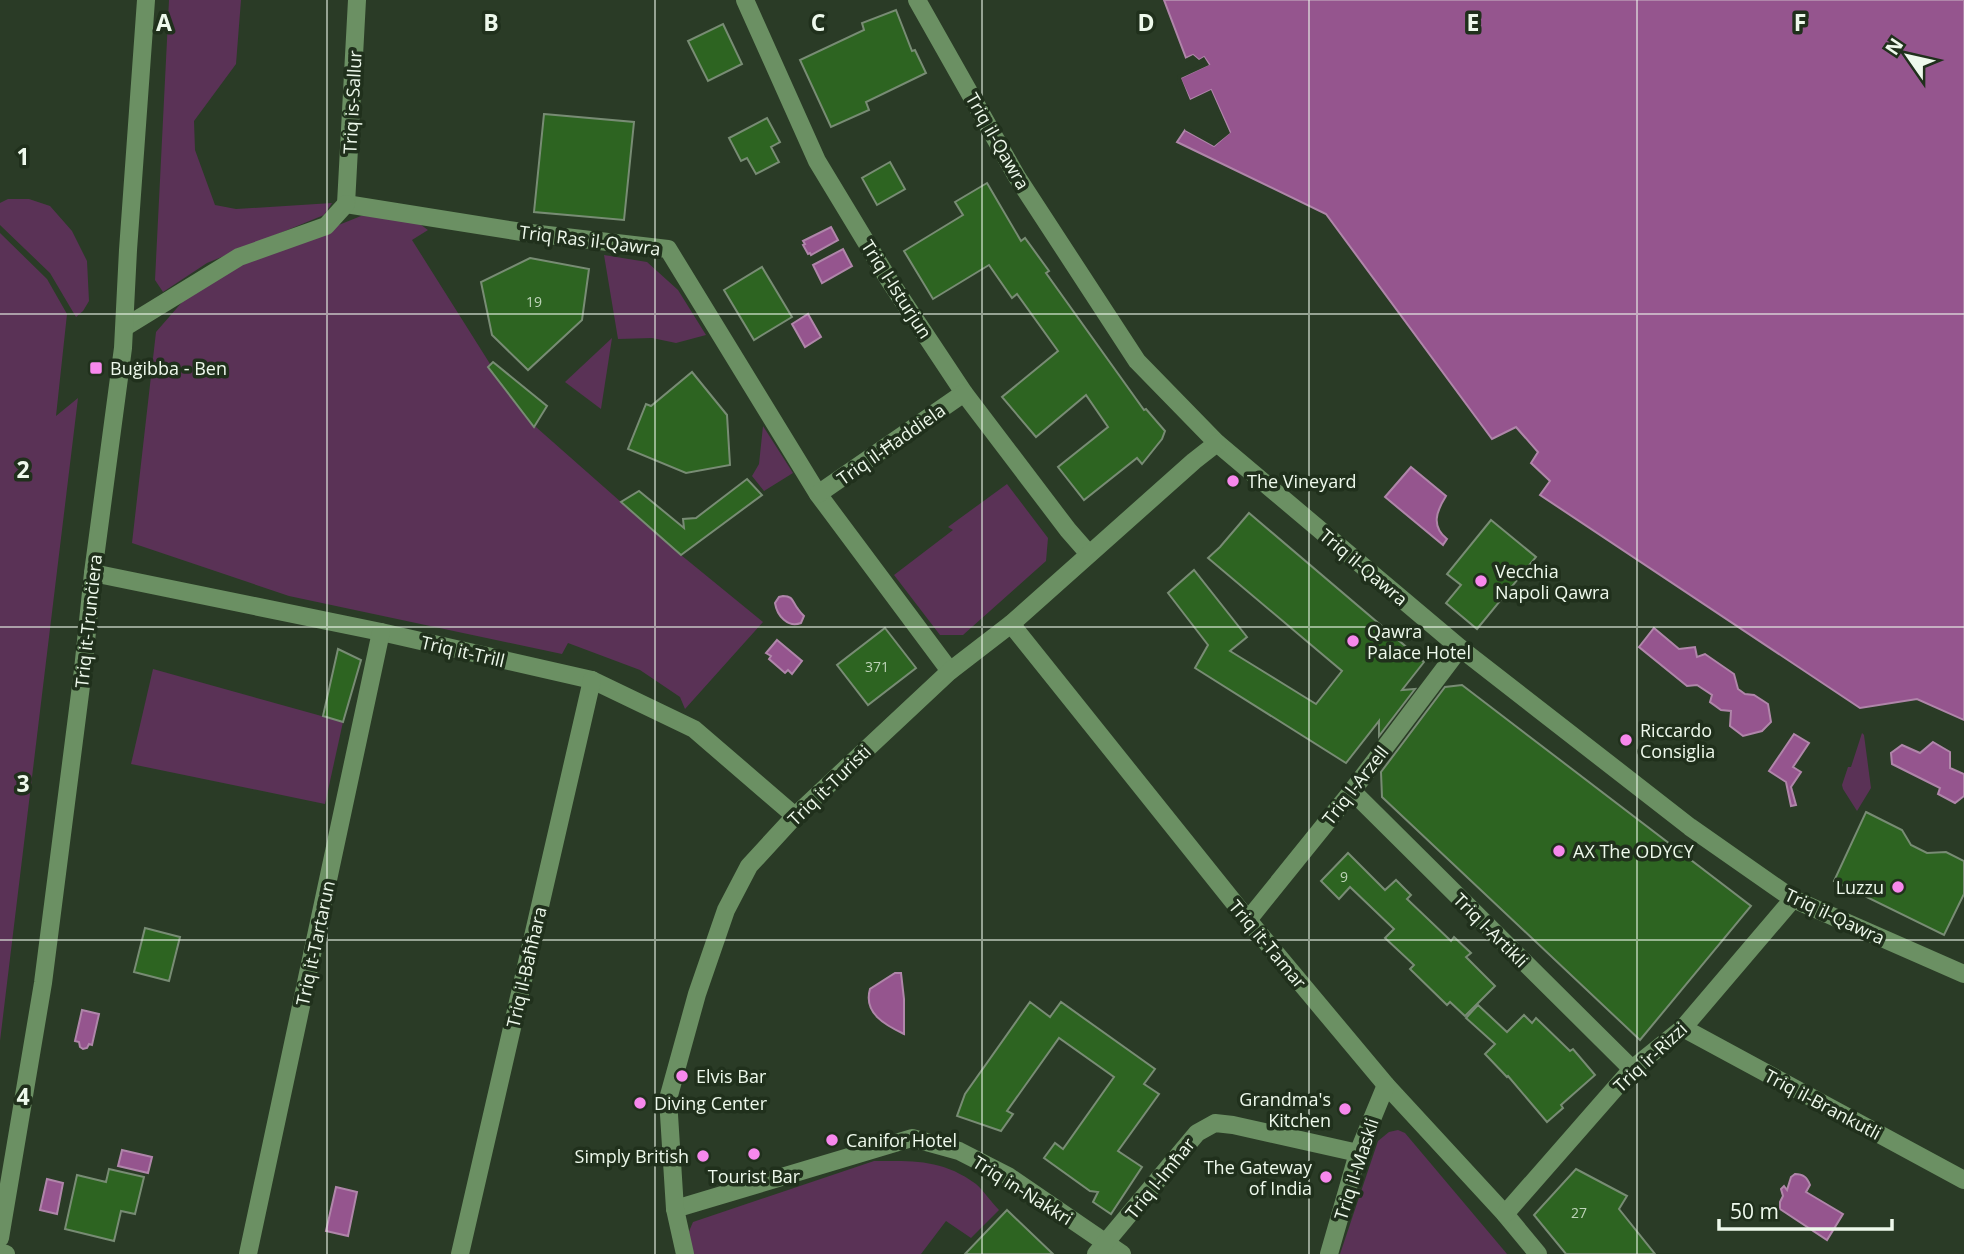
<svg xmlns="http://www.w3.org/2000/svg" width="1964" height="1254" font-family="'Open Sans',sans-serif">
	<rect width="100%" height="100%" fill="#2a3b26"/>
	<g fill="#5a3256">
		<path d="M 169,0 L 241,0 L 236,64 L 194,121 L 195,150 L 215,205 L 236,209 L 332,203 L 324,215 L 207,263 L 163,292 L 155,280 Z"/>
		<path d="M 8,199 L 29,199 L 50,206 L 72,231 L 87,261 L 89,301 L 83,311 L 76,317 L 50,273 L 0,225 L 0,203 Z"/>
		<path d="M 361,216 L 410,217 L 428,230 L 412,240 L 509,394 L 528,420 L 681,555 L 763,622 L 685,709 L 680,697 L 640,670 L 568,643 L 562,654 L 289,596 L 132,543 L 156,332 L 183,301 L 227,270 Z"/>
		<path d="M 0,233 L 47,279 L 67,314 L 56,416 L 78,398 L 0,1041 Z"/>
		<path d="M 604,255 L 647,262 L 678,290 L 706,335 L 676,343 L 652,338 L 618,339 Z"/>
		<path d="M 612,338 L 601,409 L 565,382 Z"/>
		<path d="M 763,426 L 793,473 L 764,491 L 752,476 L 759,464 Z"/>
		<path d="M 1007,484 L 1048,538 L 1046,561 L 963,635 L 940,635 L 894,575 L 953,530 L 948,527 Z"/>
		<path d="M 153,669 L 343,722 L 325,804 L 131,764 Z"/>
		<path d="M 1862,733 L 1864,735 L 1871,788 L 1857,811 L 1843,789 L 1842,785 L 1848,767 L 1851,767 Z"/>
		<path d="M 1398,1130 L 1405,1133 L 1507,1254 L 1340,1254 L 1378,1141 L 1389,1132 Z"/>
		<path d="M 874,1161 C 914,1161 942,1159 976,1184 C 984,1191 991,1202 999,1210 L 971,1238 L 946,1221 L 921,1254 L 692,1254 L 687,1236 L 693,1222 Z"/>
	</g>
	<g fill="#95558e" stroke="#b086aa" stroke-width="2">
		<path d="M 1164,0 L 1964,0 L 1964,720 L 1917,699 L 1860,708 L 1540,495 L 1550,481 L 1531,463 L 1538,452 L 1516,427 L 1492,439 L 1326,214 L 1177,142 L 1185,130 L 1214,146 L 1230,132 L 1211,90 L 1190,100 L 1180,78 L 1209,64 L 1204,57 L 1199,60 L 1193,55 L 1186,58 Z"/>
		<path d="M 831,227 L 838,240 L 811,255 L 810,253 L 808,254 L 803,245 L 805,244 L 803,241 Z"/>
		<path d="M 843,249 L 852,266 L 822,283 L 813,265 Z"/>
		<path d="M 808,314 L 821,337 L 805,347 L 792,324 Z"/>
		<path d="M 1411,467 L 1446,496 C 1436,512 1431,526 1447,539 L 1443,545 L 1385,497 Z"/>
		<path d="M 783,596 C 794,596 792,602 798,609 C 800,612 802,614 804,616 L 801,623 C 788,628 777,616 775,603 L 779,597 Z"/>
		<path d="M 1654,628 L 1679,649 L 1695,647 L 1697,657 L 1705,654 L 1734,674 L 1738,689 L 1745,694 L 1754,695 L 1768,704 L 1771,722 L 1762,731 L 1743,736 L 1730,726 L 1731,711 L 1721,710 L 1710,702 L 1712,695 L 1697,685 L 1687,686 L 1639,647 Z"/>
		<path d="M 777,640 L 802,661 L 792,674 L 788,670 L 785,673 L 769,659 L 771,656 L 766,653 Z"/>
		<path d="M 1794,734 L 1809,743 L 1793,767 L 1801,772 L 1791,787 L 1796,805 L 1791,806 L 1786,782 L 1769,771 Z"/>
		<path d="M 1933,742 L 1950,752 L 1950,768 L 1964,774 L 1964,796 L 1955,803 L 1938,794 L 1940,788 L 1892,764 L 1891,753 L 1902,745 L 1920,753 Z"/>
		<path d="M 895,973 L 901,973 L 904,999 L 904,1034 C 885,1025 863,1013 870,989 Z"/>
		<path d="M 82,1010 L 99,1014 L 92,1045 L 89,1044 L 87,1048 L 83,1049 L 80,1047 L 79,1042 L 75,1041 Z"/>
		<path d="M 122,1150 L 152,1157 L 148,1173 L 118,1166 Z"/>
		<path d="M 1795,1174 C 1803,1174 1807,1177 1810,1185 L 1806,1192 L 1843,1214 L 1827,1240 L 1780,1209 L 1780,1202 L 1783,1196 L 1781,1189 L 1784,1186 L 1787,1190 L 1791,1177 Z"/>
		<path d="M 47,1179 L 63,1183 L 57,1214 L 40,1210 Z"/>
		<path d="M 336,1187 L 357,1192 L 348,1236 L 326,1231 Z"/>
	</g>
	<path fill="#2a3b26" d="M 1193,55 L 1199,60 L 1204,57 L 1209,65 L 1181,78 L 1190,100 L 1211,90 L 1230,133 L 1214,146 L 1185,130 L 1186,127 L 1214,142 L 1226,132 L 1210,95 L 1189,103 L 1177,80 L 1178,75 L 1204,63 L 1203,62 L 1198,63 L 1192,59 L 1186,62 L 1183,60 Z"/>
	<g fill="#2d6421" stroke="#788c74" stroke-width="2">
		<path d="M 896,10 L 912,51 L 915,50 L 926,73 L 866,102 L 869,110 L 831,127 L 800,60 L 864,30 L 862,23 Z"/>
		<path d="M 723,24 L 742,64 L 708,81 L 688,41 Z"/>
		<path d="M 544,114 L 634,122 L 624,220 L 534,212 Z"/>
		<path d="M 767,118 L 780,142 L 771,147 L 779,162 L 756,174 L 747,158 L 741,161 L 729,138 Z"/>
		<path d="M 890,162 L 905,189 L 877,205 L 862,178 Z"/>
		<path d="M 987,183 L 1021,241 L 1025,238 L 1049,271 L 1046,273 L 1144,410 L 1146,409 L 1165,431 L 1162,439 L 1142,464 L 1137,458 L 1084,500 L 1058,467 L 1108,427 L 1086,395 L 1036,437 L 1002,397 L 1058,351 L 1017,294 L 1012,298 L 989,265 L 933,299 L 904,251 L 963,215 L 955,202 Z"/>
		<path d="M 530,258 L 589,269 L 582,320 L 528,370 L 492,335 L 481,282 Z"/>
		<path d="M 762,267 L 792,317 L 754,340 L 724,290 Z"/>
		<path d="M 493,362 L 547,406 L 534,427 L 488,367 Z"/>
		<path d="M 692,372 L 727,415 L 730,465 L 686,473 L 628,449 L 646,404 L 651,406 Z"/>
		<path d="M 747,479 L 762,495 L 681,555 L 621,502 L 639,491 L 684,528 L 683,519 L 696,518 Z"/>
		<path d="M 1249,513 L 1424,662 L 1402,690 L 1415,689 L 1379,736 L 1379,721 L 1346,763 L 1195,668 L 1208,645 L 1168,593 L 1194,570 L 1247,637 L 1230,651 L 1316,704 L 1342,671 L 1208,558 L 1220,547 Z"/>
		<path d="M 1491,520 L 1536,557 L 1477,629 L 1446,603 L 1461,585 L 1447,574 Z"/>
		<path d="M 885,628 L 916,668 L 868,705 L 837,665 Z"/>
		<path d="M 338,649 L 361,660 L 343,722 L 323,716 Z"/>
		<path d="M 1462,685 L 1751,906 L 1640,1040 L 1382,797 L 1381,772 L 1445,687 Z"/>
		<path d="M 1866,812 L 1902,830 L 1911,845 L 1927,853 L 1946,852 L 1964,861 L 1964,894 L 1944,935 L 1834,881 Z"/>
		<path d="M 1348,853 L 1385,890 L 1396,880 L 1411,895 L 1407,899 L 1451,941 L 1454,937 L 1471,953 L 1466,957 L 1495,986 L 1465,1016 L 1450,1002 L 1447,1005 L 1410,969 L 1414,965 L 1385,938 L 1394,929 L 1350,887 L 1339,899 L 1321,881 Z"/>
		<path d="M 145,928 L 180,937 L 169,981 L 134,972 Z"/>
		<path d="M 1030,1002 L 1050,1017 L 1061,1002 L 1155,1069 L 1144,1084 L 1159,1094 L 1118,1151 L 1142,1167 L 1111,1214 L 1093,1202 L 1098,1192 L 1090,1191 L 1044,1158 L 1055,1143 L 1063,1149 L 1114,1077 L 1059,1038 L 1007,1111 L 1013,1114 L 1001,1131 L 957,1116 L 965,1094 Z"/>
		<path d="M 1478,1005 L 1507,1032 L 1524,1015 L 1532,1023 L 1536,1018 L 1570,1051 L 1573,1049 L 1595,1075 L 1561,1105 L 1563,1108 L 1547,1122 L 1508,1076 L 1507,1077 L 1485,1054 L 1495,1044 L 1466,1018 Z"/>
		<path d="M 109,1169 L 144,1177 L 135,1214 L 121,1211 L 114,1241 L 65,1229 L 77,1175 L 106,1182 Z"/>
		<path d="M 1576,1169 L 1627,1196 L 1619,1209 L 1655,1254 L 1566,1254 L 1534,1215 Z"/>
		<path d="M 1007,1210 L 1053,1254 L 965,1254 Z"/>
	</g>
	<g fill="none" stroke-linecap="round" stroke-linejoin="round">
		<g stroke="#6b9063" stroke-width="18">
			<path d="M 745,0 L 817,161 L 889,280 L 964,393 L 1068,530 L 1089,554"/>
			<path d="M 917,0 L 1017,177 L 1137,361 L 1217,443 L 1460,648 L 1690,827 L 1793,899 L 1964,974"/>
			<path d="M 346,204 L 522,232 L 668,249 L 818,494 L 950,671"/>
			<path d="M 346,204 L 357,0"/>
			<path d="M 125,327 L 239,257 L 326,226 L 346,204"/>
			<path d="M 818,494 L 964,393"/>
			<path d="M 93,573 L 381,632 L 592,680 L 694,729 L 795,816"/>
			<path d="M 1011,624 L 1248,920 L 1386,1085 L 1505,1214 L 1538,1254"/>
			<path d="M 1352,791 L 1632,1069"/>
			<path d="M 1248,920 L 1352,791 L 1460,648"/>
			<path d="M 1683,1028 L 1964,1180"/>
			<path d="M 675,1209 L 912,1138 L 959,1151 L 1008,1176 L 1122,1254"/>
			<path d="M 1505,1214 L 1632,1069 L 1683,1028 L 1793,899"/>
			<path d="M 0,1238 L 43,983 L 83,670 L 93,573 L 123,348 L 128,250 L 146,0"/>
			<path d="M 0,1252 L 6,1254"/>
			<path d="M 248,1254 L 381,632"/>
			<path d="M 460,1254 L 592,680"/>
			<path d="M 685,1254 L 675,1209 L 668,1099 L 697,994 L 726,910 L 749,866 L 795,816 L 950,671 L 1011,624 L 1194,461 L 1217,443"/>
			<path d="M 1096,1254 L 1197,1133 L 1215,1123 L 1233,1125 L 1358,1153"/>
			<path d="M 1329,1254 L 1358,1153 L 1386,1085"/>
		</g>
	</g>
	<path fill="none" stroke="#eef9ec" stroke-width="2" stroke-opacity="0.55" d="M 327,0 L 327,1254M 655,0 L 655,1254M 982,0 L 982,1254M 1309,0 L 1309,1254M 1637,0 L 1637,1254M 0,314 L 1964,314M 0,627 L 1964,627M 0,940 L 1964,940"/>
	<g fill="#f788ec" stroke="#20301c" stroke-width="2.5">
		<rect x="89" y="361" width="14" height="14" rx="3.5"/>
		<circle cx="1233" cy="481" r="7"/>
		<circle cx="1481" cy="581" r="7"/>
		<circle cx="1353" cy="641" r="7"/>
		<circle cx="1626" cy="740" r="7"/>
		<circle cx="1559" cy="851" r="7"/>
		<circle cx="1898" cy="887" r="7"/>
		<circle cx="682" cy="1076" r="7"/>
		<circle cx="640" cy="1103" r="7"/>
		<circle cx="1345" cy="1109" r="7"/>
		<circle cx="832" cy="1140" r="7"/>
		<circle cx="754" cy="1154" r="7"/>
		<circle cx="703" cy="1156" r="7"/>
		<circle cx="1326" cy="1177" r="7"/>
	</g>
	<g text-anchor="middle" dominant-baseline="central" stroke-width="7" stroke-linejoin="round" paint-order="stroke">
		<g font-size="14" fill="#bed4b9">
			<text x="534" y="301">19</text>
			<text x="877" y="666">371</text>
			<text x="1344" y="876">9</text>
			<text x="1579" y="1212">27</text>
		</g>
		<g font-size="18" fill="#eef9ec" stroke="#20301c">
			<text transform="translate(352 102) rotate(-87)">Triq is-Sallur</text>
			<text transform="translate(998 141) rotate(60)">Triq il-Qawra</text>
			<text transform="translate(590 240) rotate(7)">Triq Ras il-Qawra</text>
			<text transform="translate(897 289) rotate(57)">Triq l-Isturjun</text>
			<text transform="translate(891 444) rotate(-35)">Triq il-Ħaddiela</text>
			<text transform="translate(1364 567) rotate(40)">Triq il-Qawra</text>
			<text transform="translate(88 621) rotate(-84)">Triq it-Trunċiera</text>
			<text transform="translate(463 651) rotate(13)">Triq it-Trill</text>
			<text transform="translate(829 785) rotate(-44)">Triq it-Turisti</text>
			<text transform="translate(1355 785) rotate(-52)">Triq l-Arzell</text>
			<text transform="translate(1835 916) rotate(25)">Triq il-Qawra</text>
			<text transform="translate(1491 930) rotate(45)">Triq l-Artikli</text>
			<text transform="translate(315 943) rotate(-78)">Triq it-Tartarun</text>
			<text transform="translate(1268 944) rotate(50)">Triq it-Tamar</text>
			<text transform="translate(526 967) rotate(-77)">Triq il-Baħħara</text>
			<text transform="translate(1650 1057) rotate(-43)">Triq ir-Rizzi</text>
			<text transform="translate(1823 1104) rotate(28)">Triq il-Brankutli</text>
			<text transform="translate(1356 1169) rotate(-72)">Triq il-Maskli</text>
			<text transform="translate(1160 1178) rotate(-51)">Triq l-Imħar</text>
			<text transform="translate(1023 1190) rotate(32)">Triq in-Nakkri</text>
		</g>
		<g font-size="18" fill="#eef9ec" stroke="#20301c" text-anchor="start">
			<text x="110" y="368">Buġibba - Ben</text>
			<text x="1247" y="481">The Vineyard</text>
			<text x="1495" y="571">Vecchia<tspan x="1495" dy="21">Napoli Qawra</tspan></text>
			<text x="1367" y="631">Qawra<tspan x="1367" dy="21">Palace Hotel</tspan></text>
			<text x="1640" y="730">Riccardo<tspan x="1640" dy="21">Consiglia</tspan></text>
			<text x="1573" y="851">AX The ODYCY</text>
			<text x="1884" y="887" text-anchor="end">Luzzu</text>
			<text x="696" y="1076">Elvis Bar</text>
			<text x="1331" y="1099" text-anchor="end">Grandma's<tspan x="1331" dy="21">Kitchen</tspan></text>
			<text x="654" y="1103">Diving Center</text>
			<text x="846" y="1140">Canifor Hotel</text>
			<text x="689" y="1156" text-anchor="end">Simply British</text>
			<text x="1312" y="1167" text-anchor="end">The Gateway<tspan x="1312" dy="21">of India</tspan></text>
			<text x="754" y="1176" text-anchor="middle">Tourist Bar</text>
		</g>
	</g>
	<g font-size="23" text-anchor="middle" font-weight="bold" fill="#eef9ec" stroke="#20301c" stroke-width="7" stroke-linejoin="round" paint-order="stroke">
		<text x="164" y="31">A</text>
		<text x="491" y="31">B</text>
		<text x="818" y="31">C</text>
		<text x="1146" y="31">D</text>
		<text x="1473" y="31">E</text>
		<text x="1800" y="31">F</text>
		<text x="23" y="165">1</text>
		<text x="23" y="478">2</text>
		<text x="23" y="792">3</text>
		<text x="23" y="1105">4</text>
	</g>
	<g transform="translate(1908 56) rotate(304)" stroke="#20301c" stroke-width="5" paint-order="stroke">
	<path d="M0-5L12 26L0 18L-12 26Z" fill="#eef9ec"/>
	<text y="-10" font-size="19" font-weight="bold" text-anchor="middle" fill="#eef9ec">N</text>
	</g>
	<path d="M1719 1219v10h173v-10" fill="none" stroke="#eef9ec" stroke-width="3.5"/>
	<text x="1730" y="1219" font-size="21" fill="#eef9ec" stroke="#20301c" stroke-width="5" paint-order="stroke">50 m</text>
</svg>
